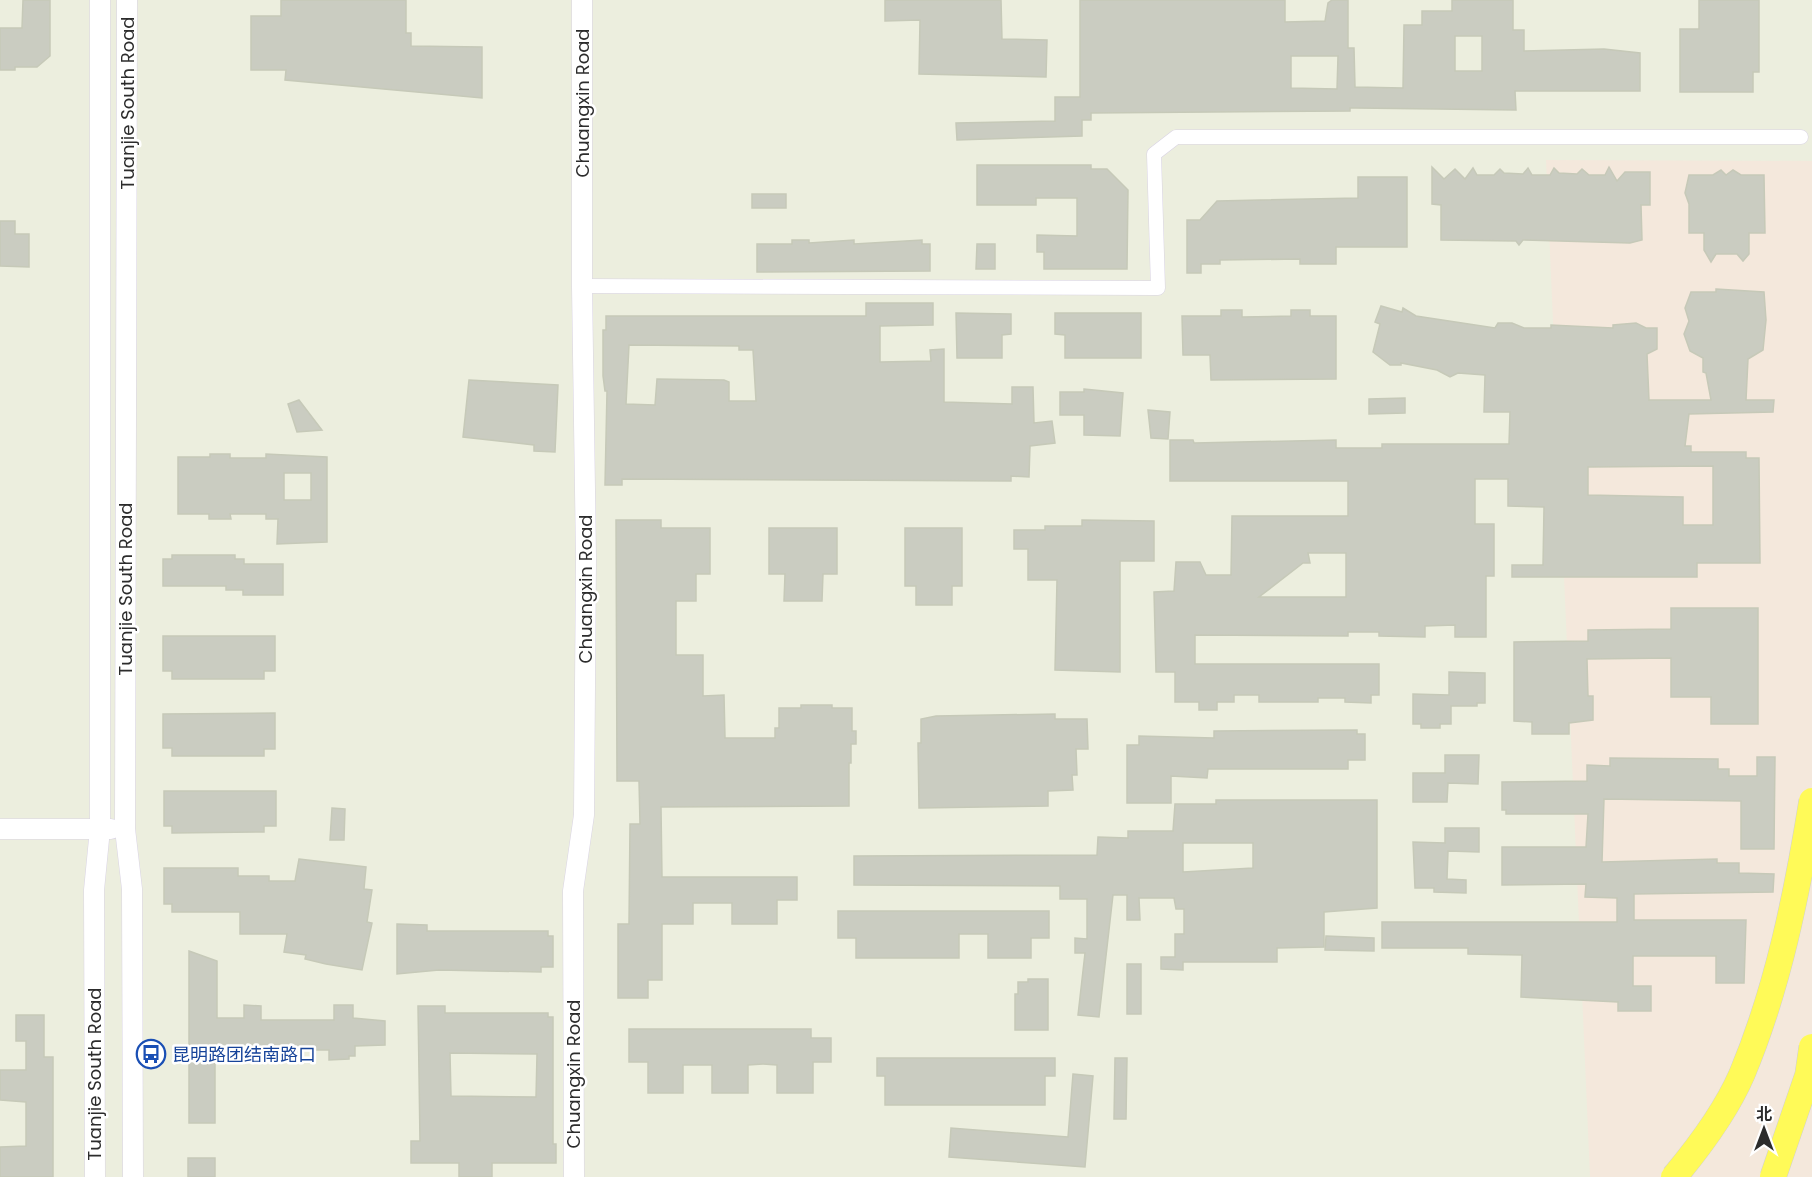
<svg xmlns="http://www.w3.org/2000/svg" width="1812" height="1177" font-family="Poppins,'Noto Sans SC',sans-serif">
	<rect width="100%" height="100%" fill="#eceede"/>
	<path fill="#f4e8dc" d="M 1546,160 L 1812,161 L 1812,1177 L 1590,1177 Z"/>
	<g fill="#caccc1" stroke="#c6c9b8" stroke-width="1.5" fill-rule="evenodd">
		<path d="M 23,0 L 50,0 L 50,56 L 37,67 L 15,67 L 15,70 L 0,70 L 0,28 L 22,28 Z"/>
		<path d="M 281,0 L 406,0 L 406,33 L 411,33 L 411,46 L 482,47 L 482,98 L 285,80 L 286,70 L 251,70 L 251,16 L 281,16 Z"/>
		<path d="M 885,0 L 1001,0 L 1002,39 L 1047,40 L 1046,77 L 919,74 L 920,20 L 885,21 Z"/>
		<path d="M 1080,0 L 1285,0 L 1285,22 L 1325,21 L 1328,3 L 1332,0 L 1348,0 L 1348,48 L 1354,48 L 1355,87 L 1403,88 L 1404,25 L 1422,25 L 1422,11 L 1452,11 L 1452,0 L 1513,0 L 1513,30 L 1524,30 L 1524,51 L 1604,49 L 1640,53 L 1640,91 L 1515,91 L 1516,110 L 1356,108 L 1350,108 L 1350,111 L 1091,113 L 1091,120 L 1082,120 L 1082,136 L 957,140 L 956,123 L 1055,121 L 1055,97 L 1080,97 ZM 1455,36 L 1482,36 L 1482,71 L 1455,71 ZM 1291,56 L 1338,56 L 1337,89 L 1291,88 Z"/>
		<path d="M 1699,0 L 1759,0 L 1759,72 L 1753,72 L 1753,92 L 1680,92 L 1680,29 L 1699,29 Z"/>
		<path d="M 977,165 L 1091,165 L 1091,169 L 1107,169 L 1128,190 L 1127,269 L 1044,269 L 1044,252 L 1037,252 L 1037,235 L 1077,236 L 1077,198 L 1036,198 L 1036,205 L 977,205 Z"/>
		<path d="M 1432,167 L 1444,179 L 1455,169 L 1465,179 L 1473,168 L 1477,175 L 1494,175 L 1500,169 L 1504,173 L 1523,174 L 1528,168 L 1532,175 L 1550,175 L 1554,168 L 1559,173 L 1577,174 L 1582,169 L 1589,175 L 1605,175 L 1609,167 L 1617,181 L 1625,172 L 1650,172 L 1650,205 L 1641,205 L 1642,240 L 1630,243 L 1523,240 L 1519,245 L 1516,241 L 1441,240 L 1441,205 L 1432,204 Z"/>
		<path d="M 1721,170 L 1726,175 L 1733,170 L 1741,175 L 1764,175 L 1765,233 L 1749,233 L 1749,254 L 1743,261 L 1737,254 L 1716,254 L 1711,262 L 1704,250 L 1704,233 L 1689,233 L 1689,204 L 1685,193 L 1689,175 L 1713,175 Z"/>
		<path d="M 1358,177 L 1407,177 L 1407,247 L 1336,247 L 1336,264 L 1300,264 L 1300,259 L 1220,260 L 1220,264 L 1201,264 L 1201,273 L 1187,273 L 1187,220 L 1200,220 L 1217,201 L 1358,198 Z"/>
		<rect x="752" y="194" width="34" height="14"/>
		<path d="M 0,221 L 15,221 L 15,234 L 29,234 L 29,267 L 0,266 Z"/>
		<path d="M 792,240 L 809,240 L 809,243 L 854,240 L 854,244 L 922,240 L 922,244 L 930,244 L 930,271 L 757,272 L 757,244 L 792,244 Z"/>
		<path d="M 977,244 L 995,244 L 995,269 L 976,269 Z"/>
		<path d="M 1716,289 L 1764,292 L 1766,320 L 1763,350 L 1748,359 L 1746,400 L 1774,400 L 1773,412 L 1689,414 L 1685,446 L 1691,446 L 1691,452 L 1746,452 L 1746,458 L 1759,458 L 1760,563 L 1697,563 L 1697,577 L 1512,577 L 1512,565 L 1543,565 L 1544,507 L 1508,506 L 1508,479 L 1475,479 L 1475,524 L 1494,524 L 1494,576 L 1486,576 L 1486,637 L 1455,637 L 1455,625 L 1425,626 L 1425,637 L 1379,636 L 1379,632 L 1348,632 L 1348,636 L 1195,635 L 1195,664 L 1379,664 L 1379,695 L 1371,695 L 1371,703 L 1345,702 L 1345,698 L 1318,698 L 1318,702 L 1259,702 L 1259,695 L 1234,695 L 1234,702 L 1217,702 L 1217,710 L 1199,710 L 1199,702 L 1175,702 L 1175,672 L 1156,672 L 1154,592 L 1174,591 L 1176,562 L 1200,562 L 1206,575 L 1231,575 L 1232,516 L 1348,516 L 1348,481 L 1170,481 L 1170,440 L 1193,440 L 1194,443 L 1336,440 L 1336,448 L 1382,448 L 1382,444 L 1509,444 L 1510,412 L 1484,412 L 1485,375 L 1458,373 L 1450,377 L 1437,370 L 1401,363 L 1401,365 L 1390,365 L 1373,352 L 1380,324 L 1375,322 L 1381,306 L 1402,312 L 1403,308 L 1416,316 L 1495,328 L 1498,323 L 1512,323 L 1524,328 L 1551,328 L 1551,325 L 1613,328 L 1613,325 L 1636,323 L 1646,328 L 1657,328 L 1657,349 L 1647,354 L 1649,400 L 1711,400 L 1706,373 L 1703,372 L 1703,358 L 1690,351 L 1684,334 L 1689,321 L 1685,308 L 1691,292 L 1716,292 ZM 1713,466 L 1713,525 L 1683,525 L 1683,497 L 1588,495 L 1588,467 ZM 1308,553 L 1346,553 L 1346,597 L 1259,597 L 1303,563 L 1310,563 Z"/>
		<path d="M 866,303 L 933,303 L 933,325 L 880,326 L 880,362 L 931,361 L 930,350 L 944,349 L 944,402 L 1012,404 L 1012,387 L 1033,387 L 1034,423 L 1052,421 L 1055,443 L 1030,446 L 1029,477 L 1011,476 L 1011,481 L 622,479 L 622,485 L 605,485 L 607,391 L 605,391 L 603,376 L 603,330 L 606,330 L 606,316 L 866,316 ZM 629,345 L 739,346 L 739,350 L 753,350 L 756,401 L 729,401 L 729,382 L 724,380 L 657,379 L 655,405 L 626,404 Z"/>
		<path d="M 1221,310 L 1242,310 L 1242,317 L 1291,316 L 1291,310 L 1310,310 L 1310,316 L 1336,316 L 1336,379 L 1211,380 L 1210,355 L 1183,355 L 1182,316 L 1221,316 Z"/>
		<path d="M 956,313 L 1011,314 L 1011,334 L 1002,335 L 1002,358 L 957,358 Z"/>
		<path d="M 1055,313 L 1141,313 L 1141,358 L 1065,358 L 1065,335 L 1055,334 Z"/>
		<path d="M 469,380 L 558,385 L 555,452 L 534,451 L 534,445 L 463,437 Z"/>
		<path d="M 1084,389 L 1123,393 L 1120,436 L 1084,435 L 1084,415 L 1060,415 L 1060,392 L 1084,392 Z"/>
		<path d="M 1405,398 L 1405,413 L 1369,414 L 1369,399 Z"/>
		<path d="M 299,400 L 322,430 L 297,432 L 288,404 Z"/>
		<path d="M 1148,410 L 1170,412 L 1168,439 L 1151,438 Z"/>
		<path d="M 210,454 L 230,454 L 230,458 L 266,458 L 266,454 L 327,457 L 327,542 L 277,544 L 278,519 L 266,519 L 266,514 L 230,514 L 231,519 L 209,519 L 209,514 L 178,514 L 178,457 L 210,457 ZM 284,473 L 311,473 L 311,500 L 284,500 Z"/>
		<path d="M 616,520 L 661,520 L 661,528 L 710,528 L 710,574 L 696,574 L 696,601 L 676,601 L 676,655 L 703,655 L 703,696 L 724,695 L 725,738 L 775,738 L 775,728 L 779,728 L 779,708 L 801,708 L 801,705 L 832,705 L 832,708 L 852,708 L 852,731 L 856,731 L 856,744 L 851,744 L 851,763 L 849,763 L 849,806 L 661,807 L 662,877 L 797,877 L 797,900 L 777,900 L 777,924 L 732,924 L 732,903 L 693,903 L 693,924 L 662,924 L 662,980 L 648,980 L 648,998 L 618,998 L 618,924 L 629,924 L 630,824 L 640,824 L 639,781 L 617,781 Z"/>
		<path d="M 1082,520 L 1154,521 L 1154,561 L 1120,561 L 1120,672 L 1055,670 L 1057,580 L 1028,580 L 1028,549 L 1014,549 L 1014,530 L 1045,530 L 1045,526 L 1082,526 Z"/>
		<path d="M 769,528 L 837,528 L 837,574 L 823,574 L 822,601 L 784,601 L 785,574 L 769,574 Z"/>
		<path d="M 905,528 L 962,528 L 962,586 L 952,586 L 952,605 L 916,605 L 916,586 L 905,586 Z"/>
		<path d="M 172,555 L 235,555 L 235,559 L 244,559 L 244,564 L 283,564 L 283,595 L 243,595 L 243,590 L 226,590 L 226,586 L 163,586 L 163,559 L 172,559 Z"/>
		<path d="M 1671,608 L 1758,608 L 1758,724 L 1711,724 L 1711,697 L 1671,697 L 1671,658 L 1587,659 L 1588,696 L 1593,696 L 1593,720 L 1569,723 L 1569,734 L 1532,734 L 1532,722 L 1514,721 L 1514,642 L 1588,641 L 1588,630 L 1671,629 Z"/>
		<path d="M 163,636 L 275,636 L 275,671 L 264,671 L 264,679 L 172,679 L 172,671 L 163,671 Z"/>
		<path d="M 1449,672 L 1485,673 L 1485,703 L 1477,703 L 1477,706 L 1451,706 L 1451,724 L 1440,724 L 1440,728 L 1421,728 L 1421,724 L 1413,724 L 1413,694 L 1449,695 Z"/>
		<path d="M 275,713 L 275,749 L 264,749 L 264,756 L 172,756 L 172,748 L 163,748 L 163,714 Z"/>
		<path d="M 1055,714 L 1055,719 L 1087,719 L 1088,749 L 1076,749 L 1077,775 L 1072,775 L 1073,790 L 1048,791 L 1048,806 L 919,808 L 918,743 L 921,743 L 921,719 L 936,716 Z"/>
		<path d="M 1357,730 L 1357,734 L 1365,734 L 1365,760 L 1348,760 L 1348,769 L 1208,769 L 1207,778 L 1171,776 L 1171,803 L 1127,803 L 1127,745 L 1139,745 L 1139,736 L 1214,738 L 1214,731 Z"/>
		<path d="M 1445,755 L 1479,755 L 1478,784 L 1448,783 L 1447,802 L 1413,802 L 1413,773 L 1445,773 Z"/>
		<path d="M 1757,757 L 1775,757 L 1774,849 L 1741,849 L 1741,801 L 1604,799 L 1602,862 L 1717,859 L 1717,863 L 1739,863 L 1739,873 L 1774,874 L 1773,892 L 1634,894 L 1634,920 L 1746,920 L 1744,983 L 1716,983 L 1716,956 L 1633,956 L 1633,986 L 1651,986 L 1651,1011 L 1618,1011 L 1618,1002 L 1521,997 L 1522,955 L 1468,954 L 1468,948 L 1382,948 L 1382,922 L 1617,922 L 1617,898 L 1585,897 L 1586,884 L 1502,885 L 1502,847 L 1586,847 L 1588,814 L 1506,814 L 1506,810 L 1502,810 L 1502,782 L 1587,781 L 1587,765 L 1610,766 L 1610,758 L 1718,759 L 1718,769 L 1729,769 L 1729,776 L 1757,776 Z"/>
		<path d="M 164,791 L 276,791 L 276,826 L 264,826 L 264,832 L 172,833 L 172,826 L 164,826 Z"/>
		<path d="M 1216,800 L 1377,800 L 1377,908 L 1324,912 L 1324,947 L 1277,948 L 1277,962 L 1183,962 L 1183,970 L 1161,969 L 1161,957 L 1175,957 L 1175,934 L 1184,934 L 1184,909 L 1176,909 L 1174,898 L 1139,898 L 1140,920 L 1127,920 L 1127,895 L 1113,895 L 1099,1017 L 1078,1015 L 1085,953 L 1075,953 L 1075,938 L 1087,939 L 1087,899 L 1060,899 L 1060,886 L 854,885 L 854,856 L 1097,855 L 1098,837 L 1128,838 L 1128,831 L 1173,831 L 1175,804 L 1216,804 ZM 1183,843 L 1253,843 L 1253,868 L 1183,872 Z"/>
		<path d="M 332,808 L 345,809 L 344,840 L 330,840 Z"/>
		<path d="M 1445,828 L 1479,828 L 1479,852 L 1448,851 L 1447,879 L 1466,880 L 1466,893 L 1434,892 L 1434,888 L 1415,888 L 1413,842 L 1445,843 Z"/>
		<path d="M 299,859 L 366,867 L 364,889 L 372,890 L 367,922 L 372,923 L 362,970 L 326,964 L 305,959 L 306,955 L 284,952 L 287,934 L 240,934 L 240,912 L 172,912 L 172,904 L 164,904 L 164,868 L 238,868 L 238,876 L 269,876 L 269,881 L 295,881 Z"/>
		<path d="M 838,911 L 1049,911 L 1049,938 L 1031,938 L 1031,958 L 988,958 L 988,934 L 959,934 L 959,958 L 856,958 L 856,938 L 838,938 Z"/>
		<path d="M 397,924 L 427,925 L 427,931 L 548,931 L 548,936 L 553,936 L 553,967 L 541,967 L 541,972 L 439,970 L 397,974 Z"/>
		<path d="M 1326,936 L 1374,938 L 1374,951 L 1325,950 Z"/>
		<path d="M 189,951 L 217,961 L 217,1018 L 244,1018 L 244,1005 L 261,1006 L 261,1020 L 334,1020 L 334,1005 L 353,1005 L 353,1018 L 385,1021 L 385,1045 L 355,1046 L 355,1056 L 349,1056 L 349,1059 L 329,1060 L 329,1050 L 314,1050 L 314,1046 L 266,1050 L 266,1059 L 247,1059 L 247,1055 L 241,1055 L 241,1047 L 215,1047 L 215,1123 L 189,1123 Z"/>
		<rect x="1127" y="964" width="14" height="50"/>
		<path d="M 1028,979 L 1048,979 L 1048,1030 L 1015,1030 L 1015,994 L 1018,994 L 1018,982 L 1028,982 Z"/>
		<path d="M 418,1006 L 445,1006 L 445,1013 L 548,1013 L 548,1017 L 553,1017 L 553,1144 L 556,1144 L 556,1163 L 492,1163 L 492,1177 L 459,1177 L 459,1163 L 411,1163 L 411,1141 L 420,1141 ZM 450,1053 L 537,1054 L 536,1097 L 451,1096 Z"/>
		<path d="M 16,1015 L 44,1015 L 44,1057 L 53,1057 L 53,1177 L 0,1177 L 0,1147 L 26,1146 L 26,1102 L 0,1100 L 0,1070 L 26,1070 L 26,1041 L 16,1041 Z"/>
		<path d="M 629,1029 L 811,1029 L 811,1038 L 831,1038 L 831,1062 L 813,1062 L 813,1093 L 777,1093 L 777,1065 L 763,1064 L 748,1065 L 748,1093 L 712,1093 L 712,1065 L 683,1065 L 683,1093 L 648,1093 L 648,1062 L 629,1062 Z"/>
		<path d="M 877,1058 L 1055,1058 L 1055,1076 L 1045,1076 L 1045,1105 L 885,1105 L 885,1076 L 877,1076 Z"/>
		<path d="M 1115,1058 L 1127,1058 L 1126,1119 L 1114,1119 Z"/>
		<path d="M 1073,1074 L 1093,1076 L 1085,1167 L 949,1157 L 951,1128 L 1068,1137 Z"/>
		<rect x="188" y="1158" width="27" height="19"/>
	</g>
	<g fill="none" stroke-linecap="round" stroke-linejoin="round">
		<g stroke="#d9d3e4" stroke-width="15">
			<path id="street" d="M 582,286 L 1158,288 L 1154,154 L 1176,137 L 1801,137"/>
		</g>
		<g stroke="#d9d3e4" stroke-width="21">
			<g id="secondary">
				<path d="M 127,0 L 125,829 L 132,889 L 133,1177"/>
				<path d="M 0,829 L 111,829"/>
				<path d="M 95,1177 L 94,890 L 100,829 L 100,0"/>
				<path d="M 574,1177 L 573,891 L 584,815 L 586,558 L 582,286 L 582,0"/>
			</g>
		</g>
		<use href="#street" stroke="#fff" stroke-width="14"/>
		<use href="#secondary" stroke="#fff" stroke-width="20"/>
		<g stroke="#d1d1d1" stroke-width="27" stroke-linecap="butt">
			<g id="highway-bridge">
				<path d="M 1674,1177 C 1700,1146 1726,1111 1742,1074 C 1778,988 1797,894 1812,801"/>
				<path d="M 1773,1177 L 1808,1075 L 1812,1047"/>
			</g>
		</g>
		<use href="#highway-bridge" stroke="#fffa58" stroke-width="26"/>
	</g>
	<defs>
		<g id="bus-ring" transform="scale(1.5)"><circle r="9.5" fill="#fff" stroke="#1a4fb4" stroke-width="1.5"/><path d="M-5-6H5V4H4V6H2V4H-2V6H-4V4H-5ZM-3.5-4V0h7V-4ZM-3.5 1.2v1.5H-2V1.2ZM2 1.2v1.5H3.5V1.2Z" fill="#1a4fb4"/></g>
	</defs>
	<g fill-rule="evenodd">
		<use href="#bus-ring" x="151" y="1054"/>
	</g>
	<g text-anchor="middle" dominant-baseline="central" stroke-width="5" stroke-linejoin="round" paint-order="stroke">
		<g font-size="18" fill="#2c2c2c" stroke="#fff">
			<text transform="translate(127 103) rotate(-90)">Tuanjie South Road</text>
			<text transform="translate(582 103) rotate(-90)">Chuangxin Road</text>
			<text transform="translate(125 589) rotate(-90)">Tuanjie South Road</text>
			<text transform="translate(585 589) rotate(-90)">Chuangxin Road</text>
			<text transform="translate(94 1074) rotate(-90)">Tuanjie South Road</text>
			<text transform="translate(573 1074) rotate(-90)">Chuangxin Road</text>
		</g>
		<g font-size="18" fill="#164399" stroke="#fff" text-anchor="start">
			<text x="172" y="1054">昆明路团结南路口</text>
		</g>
	</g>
	<g transform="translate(1764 1129)" stroke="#ffffff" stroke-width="4.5" paint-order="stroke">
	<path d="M0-4.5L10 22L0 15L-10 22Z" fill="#2c2c2c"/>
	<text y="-9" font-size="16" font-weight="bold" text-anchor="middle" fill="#2c2c2c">北</text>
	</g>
</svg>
